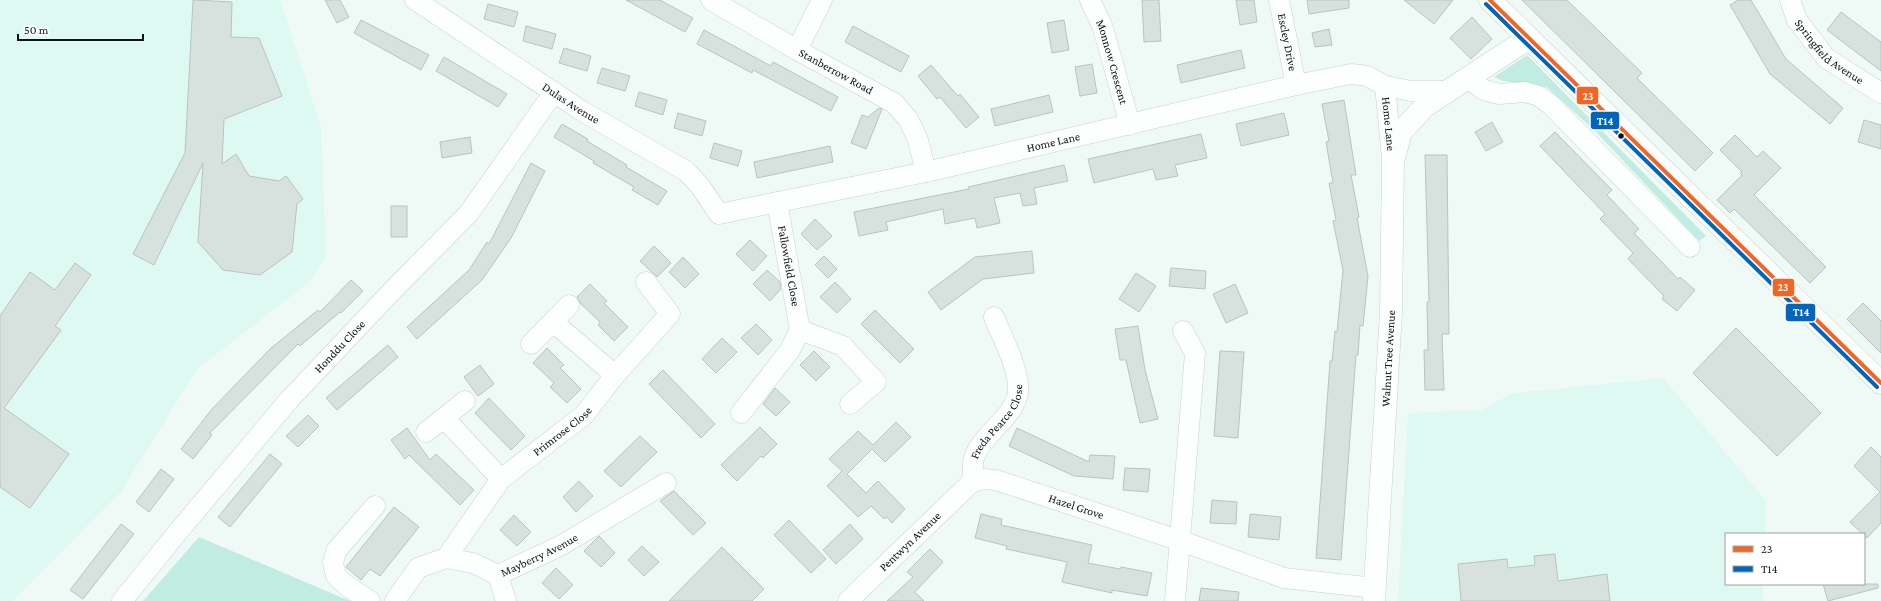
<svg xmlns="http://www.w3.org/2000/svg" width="1881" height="601" font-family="'Crimson Pro',serif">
	<rect width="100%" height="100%" fill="#effaf7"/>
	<g fill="#def9f2">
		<path d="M 0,0 L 280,0 L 321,127 L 326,256 L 308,283 L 197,369 L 120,493 L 13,601 L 0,601 Z"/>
		<path d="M 1663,378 L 1766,501 L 1765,534 L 1726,534 L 1726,584 L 1763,584 L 1763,601 L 1398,601 L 1408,413 L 1481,410 L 1513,393 Z"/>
	</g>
	<g fill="#c0ece2">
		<path d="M 1527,55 L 1706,236 L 1699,241 L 1596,132 L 1547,87 L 1503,81 L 1494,77 Z"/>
		<path d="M 199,537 L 350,601 L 143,601 Z"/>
	</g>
	<g fill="#d7e2df" stroke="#b9c3c0">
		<path d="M 193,0 L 232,2 L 231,37 L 259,38 L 282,96 L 224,119 L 222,164 L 236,154 L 249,176 L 279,181 L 286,176 L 303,199 L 297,204 L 292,252 L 260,275 L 223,270 L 198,242 L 203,163 L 154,265 L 133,254 L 185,153 Z"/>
		<path d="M 325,0 L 340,0 L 349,17 L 337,23 Z"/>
		<path d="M 626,0 L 660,0 L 693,18 L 685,32 Z"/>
		<path d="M 1142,0 L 1159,0 L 1161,41 L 1144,42 Z"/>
		<path d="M 1236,0 L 1254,0 L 1257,22 L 1240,25 Z"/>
		<path d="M 1307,0 L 1349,0 L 1349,8 L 1309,14 Z"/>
		<path d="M 1404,0 L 1453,0 L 1434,24 Z"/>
		<path d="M 1522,0 L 1567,0 L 1642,73 L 1637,78 L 1713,153 L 1695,171 Z"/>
		<path d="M 1738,0 L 1751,0 L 1786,59 L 1843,108 L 1830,124 L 1770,74 L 1730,5 Z"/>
		<path d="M 488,4 L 518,12 L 514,27 L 484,19 Z"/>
		<path d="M 1841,12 L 1881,42 L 1881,71 L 1827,30 Z"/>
		<path d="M 1472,17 L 1492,39 L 1471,59 L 1450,38 Z"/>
		<path d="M 361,20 L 429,55 L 421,70 L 354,33 Z"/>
		<path d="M 1064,20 L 1069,50 L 1052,53 L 1047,23 Z"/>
		<path d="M 526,26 L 556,34 L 552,49 L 523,41 Z"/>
		<path d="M 853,26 L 909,56 L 901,72 L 845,42 Z"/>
		<path d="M 1329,29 L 1332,45 L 1315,47 L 1312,33 Z"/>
		<path d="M 704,30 L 771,66 L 773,62 L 838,97 L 831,111 L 753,70 L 752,73 L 697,44 Z"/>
		<path d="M 564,48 L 591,56 L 587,71 L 559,63 Z"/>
		<path d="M 1241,50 L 1245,68 L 1181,83 L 1177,65 Z"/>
		<path d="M 444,57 L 507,94 L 498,107 L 436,71 Z"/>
		<path d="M 1092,64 L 1097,93 L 1080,96 L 1075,67 Z"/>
		<path d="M 931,65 L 958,96 L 960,94 L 979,117 L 966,128 L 940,97 L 937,99 L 918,76 Z"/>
		<path d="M 602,68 L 630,76 L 625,91 L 597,83 Z"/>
		<path d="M 639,92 L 667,100 L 663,115 L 635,106 Z"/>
		<path d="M 1049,95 L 1053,112 L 995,126 L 991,109 Z"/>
		<path d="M 1344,100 L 1356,175 L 1351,175 L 1359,217 L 1357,218 L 1368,276 L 1363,326 L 1360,325 L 1358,355 L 1356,355 L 1341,560 L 1316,558 L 1330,361 L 1332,361 L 1335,331 L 1337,332 L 1343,270 L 1333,221 L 1336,220 L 1329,183 L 1333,183 L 1326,142 L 1329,141 L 1322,104 Z"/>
		<path d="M 879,108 L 882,109 L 866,149 L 851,143 L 862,115 L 868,117 Z"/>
		<path d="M 678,113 L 706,121 L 702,136 L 674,128 Z"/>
		<path d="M 1284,113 L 1289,135 L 1241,146 L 1236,124 Z"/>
		<path d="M 1864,120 L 1881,125 L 1881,149 L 1858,142 Z"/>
		<path d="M 1492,122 L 1503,142 L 1486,151 L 1475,132 Z"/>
		<path d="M 562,124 L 588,139 L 587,141 L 627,165 L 626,167 L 667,191 L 658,205 L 632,190 L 634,187 L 593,163 L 594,161 L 554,137 Z"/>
		<path d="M 1555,132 L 1612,190 L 1607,195 L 1639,229 L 1634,233 L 1678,279 L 1680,277 L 1695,290 L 1677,311 L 1662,299 L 1664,296 L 1628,259 L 1633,253 L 1600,219 L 1605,214 L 1540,146 Z"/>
		<path d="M 1201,134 L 1207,158 L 1175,165 L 1178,176 L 1156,180 L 1153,169 L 1094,183 L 1088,159 Z"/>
		<path d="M 1735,135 L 1757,157 L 1763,151 L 1781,168 L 1754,195 L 1826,267 L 1810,283 L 1734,209 L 1730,213 L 1717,200 L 1742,175 L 1740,173 L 1742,172 L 1720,150 Z"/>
		<path d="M 470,137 L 472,153 L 442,158 L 440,142 Z"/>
		<path d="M 714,143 L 742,151 L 738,166 L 710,158 Z"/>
		<path d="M 830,146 L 833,162 L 757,178 L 754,162 Z"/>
		<path d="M 1425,155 L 1447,155 L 1449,334 L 1442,334 L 1444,390 L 1425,390 L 1424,350 L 1428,350 L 1427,302 L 1429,302 Z"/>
		<path d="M 531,163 L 545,171 L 511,238 L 482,280 L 417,339 L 407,327 L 469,270 L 487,242 L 489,244 Z"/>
		<path d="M 1064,165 L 1068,181 L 1034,188 L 1037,204 L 1023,206 L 1020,193 L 994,198 L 1000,223 L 977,228 L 975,218 L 945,224 L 943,209 L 886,222 L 888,230 L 859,236 L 854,212 L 969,189 L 968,187 Z"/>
		<rect x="391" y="206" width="16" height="31"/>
		<path d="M 815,219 L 832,236 L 817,250 L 801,234 Z"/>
		<path d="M 750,240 L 767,256 L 753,271 L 736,254 Z"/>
		<path d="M 654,246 L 671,263 L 657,277 L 640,261 Z"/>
		<path d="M 1032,251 L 1034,273 L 983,279 L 941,310 L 928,292 L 975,257 Z"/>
		<path d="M 824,256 L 837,269 L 828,278 L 815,265 Z"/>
		<path d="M 683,257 L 699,274 L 685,288 L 669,272 Z"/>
		<path d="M 75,263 L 91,275 L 55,326 L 61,330 L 4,408 L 69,454 L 30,508 L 0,487 L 0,316 L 30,272 L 55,290 Z"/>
		<path d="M 1171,268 L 1206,271 L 1205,289 L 1169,286 Z"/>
		<path d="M 767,270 L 780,282 L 781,289 L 770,301 L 753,284 Z"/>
		<path d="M 1136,273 L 1156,286 L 1139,312 L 1119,299 Z"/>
		<path d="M 351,280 L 363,291 L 341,313 L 340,312 L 300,346 L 298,344 L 210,433 L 212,435 L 193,459 L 181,449 L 212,409 L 270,349 L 318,310 L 320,312 Z"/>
		<path d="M 835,282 L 851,299 L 837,313 L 820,297 Z"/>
		<path d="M 590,284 L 607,301 L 604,303 L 628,327 L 614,341 L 598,325 L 600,322 L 580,303 L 577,297 Z"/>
		<path d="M 1235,284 L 1248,313 L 1226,323 L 1213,294 Z"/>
		<path d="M 1863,303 L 1881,321 L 1881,353 L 1847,319 Z"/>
		<path d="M 875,310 L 914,349 L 900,363 L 861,324 Z"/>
		<path d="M 756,324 L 772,340 L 758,355 L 741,338 Z"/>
		<path d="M 1138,326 L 1145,370 L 1158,419 L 1140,423 L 1126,360 L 1120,360 L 1115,329 Z"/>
		<path d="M 1736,328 L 1821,413 L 1777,456 L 1693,373 Z"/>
		<path d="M 722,338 L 737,352 L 716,373 L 702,359 Z"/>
		<path d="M 388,345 L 398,357 L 337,410 L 326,398 Z"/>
		<path d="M 547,348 L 564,365 L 560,368 L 581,389 L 567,403 L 550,387 L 554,383 L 533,363 Z"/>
		<path d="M 814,351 L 830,367 L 816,381 L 800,365 Z"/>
		<path d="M 1220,351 L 1244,352 L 1238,438 L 1214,436 Z"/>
		<path d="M 480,365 L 494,384 L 478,396 L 464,377 Z"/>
		<path d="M 663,370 L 715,424 L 701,438 L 649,384 Z"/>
		<path d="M 775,388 L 790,402 L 776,416 L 763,404 Z"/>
		<path d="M 489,398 L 525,436 L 511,450 L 475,413 Z"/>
		<path d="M 308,415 L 319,426 L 298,447 L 286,436 Z"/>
		<path d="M 896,422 L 911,437 L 885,462 L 872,449 L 847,474 L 866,493 L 878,481 L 905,509 L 892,523 L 887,517 L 884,519 L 871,506 L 858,517 L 827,486 L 842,471 L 829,459 L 858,431 L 873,445 Z"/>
		<path d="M 760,427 L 777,444 L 763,458 L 761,456 L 737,481 L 721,465 Z"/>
		<path d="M 407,428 L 430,460 L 436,454 L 474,490 L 460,505 L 409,455 L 405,459 L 391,440 Z"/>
		<path d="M 1017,428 L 1089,462 L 1090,455 L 1115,456 L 1113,479 L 1074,476 L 1009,446 Z"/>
		<path d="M 640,436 L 657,452 L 621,487 L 604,471 Z"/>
		<path d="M 1871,447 L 1881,457 L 1881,523 L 1867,538 L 1850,522 L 1880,492 L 1854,466 Z"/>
		<path d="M 270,454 L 282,464 L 230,527 L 218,517 Z"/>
		<path d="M 1125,468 L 1150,469 L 1148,492 L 1123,490 Z"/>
		<path d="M 161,469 L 174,479 L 149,512 L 136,502 Z"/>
		<path d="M 579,481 L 593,496 L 576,512 L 563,497 Z"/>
		<path d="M 674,491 L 706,523 L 693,535 L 660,501 Z"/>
		<path d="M 1212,500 L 1237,502 L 1236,524 L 1210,523 Z"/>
		<path d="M 394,507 L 419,527 L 380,576 L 370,569 L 361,580 L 346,567 Z"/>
		<path d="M 981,514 L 1002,519 L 1001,525 L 1092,545 L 1088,563 L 1120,569 L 1121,567 L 1152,573 L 1147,596 L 1112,590 L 1112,593 L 1062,582 L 1067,562 L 1006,549 L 1007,546 L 975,538 Z"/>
		<path d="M 1250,514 L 1281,517 L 1279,540 L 1248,537 Z"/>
		<path d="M 514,515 L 531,532 L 517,546 L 500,530 Z"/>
		<path d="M 789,520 L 826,559 L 811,573 L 774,535 Z"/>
		<path d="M 121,524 L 134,534 L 83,599 L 70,590 Z"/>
		<path d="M 850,524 L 863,539 L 836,564 L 823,550 Z"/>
		<path d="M 599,536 L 615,553 L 601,567 L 584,551 Z"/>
		<path d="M 642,546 L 659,562 L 644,576 L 628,560 Z"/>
		<path d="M 722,547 L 764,589 L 752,601 L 669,601 Z"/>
		<path d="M 930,549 L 943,562 L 915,592 L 924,601 L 887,601 L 913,577 L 907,572 Z"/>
		<path d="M 1555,554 L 1558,581 L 1607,574 L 1610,601 L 1461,601 L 1458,564 L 1507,559 L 1508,568 L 1535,565 L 1534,556 Z"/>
		<path d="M 556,568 L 573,585 L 559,599 L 542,583 Z"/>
		<path d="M 1823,584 L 1878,584 L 1878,588 L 1828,601 Z"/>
		<path d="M 1201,588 L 1239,592 L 1238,601 L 1199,601 Z"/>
	</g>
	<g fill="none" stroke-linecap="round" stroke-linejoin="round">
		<g stroke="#c7d2cf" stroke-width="21">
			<g id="street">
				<path id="s1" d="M 415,0 L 582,111 L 686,171 L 700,186 L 719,214 L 926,172 L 1296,85 L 1351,74 L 1367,76 L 1385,86 L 1411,91 L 1446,91"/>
				<path id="s2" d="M 711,0 L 797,50 L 894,103 L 908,119 L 918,140 L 926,172"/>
				<path id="s3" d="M 1090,0 L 1103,28 L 1130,125"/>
				<path id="s4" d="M 1279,0 L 1296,85"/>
				<path id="s5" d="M 1790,0 L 1797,20 L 1826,58 L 1881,93"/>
				<path d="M 797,50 L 822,0"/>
				<path d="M 1468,78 L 1484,90 L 1499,94 L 1525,92 L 1539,96 L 1551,105 L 1690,247"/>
				<path id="s6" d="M 1385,86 L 1392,158"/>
				<path d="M 553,322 L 615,375"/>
				<path d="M 800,330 L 843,346 L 876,382 L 850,404"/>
				<path d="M 531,344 L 569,305"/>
				<path d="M 741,413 L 790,350 L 800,330 L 777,202"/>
				<path d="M 444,418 L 501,479"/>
				<path d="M 426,432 L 465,401"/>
				<path id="s7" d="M 972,482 L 984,479 L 996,480 L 1181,541 L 1284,578 L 1375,588"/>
				<path id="s8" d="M 972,482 C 973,474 972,465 974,458 C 981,435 1015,417 1018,392 C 1020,370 1002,337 994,317"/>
				<path id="s9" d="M 446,558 L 501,479 L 584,415 L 615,375 L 670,314 L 646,282"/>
				<path d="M 498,575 L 506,601"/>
				<path id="s10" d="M 122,601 L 177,533 L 289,400 L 393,290 L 469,213 L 554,92"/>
				<path d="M 370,601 L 347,586 L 336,576 L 333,563 L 336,551 L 375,506"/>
				<path id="s11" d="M 395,601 L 418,568 L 446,558 L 473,563 L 498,575 L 560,546 L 666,483"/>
				<path id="s12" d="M 848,601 L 972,482"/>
				<path d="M 1175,601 L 1195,353 L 1183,331"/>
			</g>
		</g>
		<g stroke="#c7d2cf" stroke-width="23">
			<g id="secondary">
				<path id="s13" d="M 1374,601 L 1391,312 L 1393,162 L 1401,132 L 1425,106 L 1529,38"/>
			</g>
		</g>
		<g stroke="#c7d2cf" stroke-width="23">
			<path id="highway" d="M 1490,0 L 1881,383"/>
		</g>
		<use href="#street" stroke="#fdfefe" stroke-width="20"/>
		<use href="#secondary" stroke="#fdfefe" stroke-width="22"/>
		<use href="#highway" stroke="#fdfefe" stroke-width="22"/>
		<g stroke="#fff" stroke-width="7">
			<path id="bus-1" d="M 1490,0 L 1881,383"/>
		</g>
		<g stroke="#fff" stroke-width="7">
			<path id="bus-2" d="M 1486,4 L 1877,387"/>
		</g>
		<use href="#bus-1" stroke="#f26522" stroke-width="4"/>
		<use href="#bus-2" stroke="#0065bd" stroke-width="4"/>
	</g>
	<circle fill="#0a1513" stroke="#fff" stroke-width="1.5" cx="1621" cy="136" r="3.5"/>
	<g text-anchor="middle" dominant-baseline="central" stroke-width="3" stroke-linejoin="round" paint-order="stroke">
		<g font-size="12" fill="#0a1513" stroke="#fff">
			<text stroke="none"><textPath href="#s4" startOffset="43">Escley Drive</textPath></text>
			<text stroke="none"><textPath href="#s5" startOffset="67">Springfield Avenue</textPath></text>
			<text stroke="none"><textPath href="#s3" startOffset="66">Monnow Crescent</textPath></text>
			<text stroke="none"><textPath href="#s2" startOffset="144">Stanberrow Road</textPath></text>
			<text stroke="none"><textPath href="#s1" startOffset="187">Dulas Avenue</textPath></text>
			<text stroke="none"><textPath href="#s6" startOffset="38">Home Lane</textPath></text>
			<text stroke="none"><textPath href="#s1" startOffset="717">Home Lane</textPath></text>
			<text transform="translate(789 266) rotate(80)">Fallowfield Close</text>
			<text stroke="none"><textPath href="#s10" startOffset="335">Honddu Close</textPath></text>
			<text stroke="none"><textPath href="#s13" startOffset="243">Walnut Tree Avenue</textPath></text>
			<text stroke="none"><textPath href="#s8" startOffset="68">Freda Pearce Close</textPath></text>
			<text stroke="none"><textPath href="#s9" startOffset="174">Primrose Close</textPath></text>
			<text stroke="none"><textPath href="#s7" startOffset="109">Hazel Grove</textPath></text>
			<text stroke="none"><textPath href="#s12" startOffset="86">Pentwyn Avenue</textPath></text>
			<text stroke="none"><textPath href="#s11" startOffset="171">Mayberry Avenue</textPath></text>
		</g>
	</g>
	<g stroke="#fff" stroke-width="1.5">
		<rect x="1576" y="86" width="23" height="19" rx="4" fill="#f26522"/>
		<rect x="1590" y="111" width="30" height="19" rx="4" fill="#0065bd"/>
		<rect x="1772" y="278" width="23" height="19" rx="4" fill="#f26522"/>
		<rect x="1785" y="303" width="31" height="19" rx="4" fill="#0065bd"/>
	</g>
	<g font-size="11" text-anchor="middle" font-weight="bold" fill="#fff">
		<text x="1588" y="100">23</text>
		<text x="1605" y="125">T14</text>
		<text x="1783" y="291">23</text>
		<text x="1801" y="316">T14</text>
	</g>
	<rect x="1725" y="533" width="140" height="52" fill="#ffffff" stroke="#9da1a1"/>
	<rect x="1733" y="546" width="20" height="6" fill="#f26522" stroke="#9da1a1"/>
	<text x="1761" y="553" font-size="12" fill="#0a1513">23</text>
	<rect x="1733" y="566" width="20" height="6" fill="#0065bd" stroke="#9da1a1"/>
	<text x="1761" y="573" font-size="12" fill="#0a1513">T14</text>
	<path d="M18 34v6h125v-6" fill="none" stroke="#0a1513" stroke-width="2"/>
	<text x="24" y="34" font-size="12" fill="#0a1513" stroke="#ffffff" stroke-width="3" paint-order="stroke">50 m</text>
</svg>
